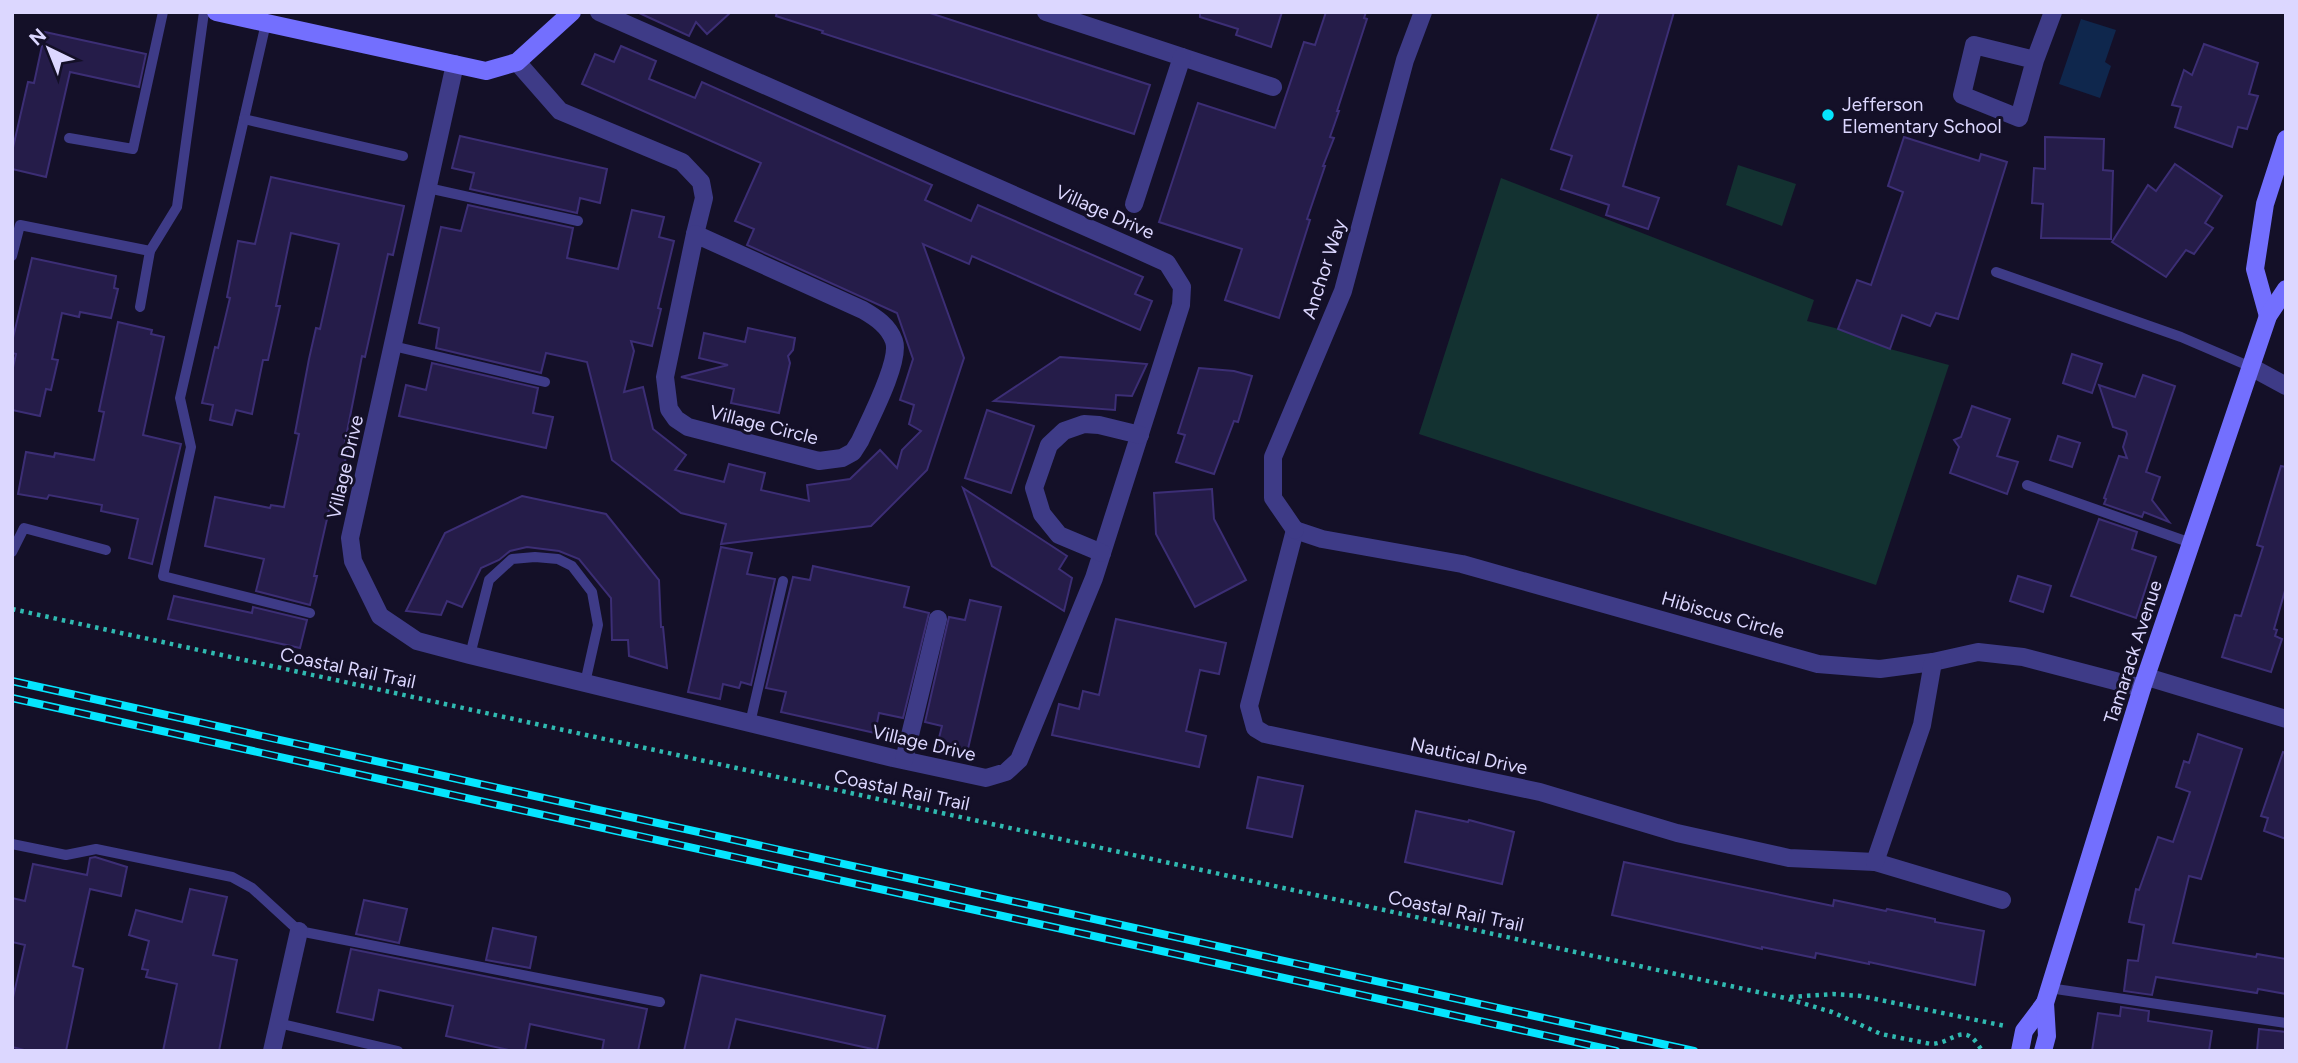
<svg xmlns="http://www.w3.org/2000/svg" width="2298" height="1063" font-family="Figtree,sans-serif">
	<rect width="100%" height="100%" fill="#141028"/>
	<g fill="#133231">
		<path d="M 1738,165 L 1796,184 L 1782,226 L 1726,205 Z"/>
		<path d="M 1501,178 L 1814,300 L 1807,321 L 1839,329 L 1890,349 L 1949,365 L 1876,585 L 1419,434 Z"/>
	</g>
	<path fill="#0f274d" d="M 2081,19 L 2116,30 L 2105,62 L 2111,66 L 2100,98 L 2059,84 Z"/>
	<g fill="#251c49" stroke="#3c2e75" stroke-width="2">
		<path d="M 637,12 L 731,12 L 707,34 L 696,22 L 689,36 Z"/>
		<path d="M 777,12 L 927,12 L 1150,85 L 1134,134 L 822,33 L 823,31 L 776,16 Z"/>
		<path d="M 1200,12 L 1282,12 L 1271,47 L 1236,35 L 1238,29 L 1200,17 Z"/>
		<path d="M 1326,12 L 1366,12 L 1364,18 L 1367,19 L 1337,111 L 1339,111 L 1330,137 L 1334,138 L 1323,166 L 1325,166 L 1307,219 L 1310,220 L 1279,318 L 1225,300 L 1242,249 L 1159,222 L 1198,103 L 1275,128 L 1304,42 L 1315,45 Z"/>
		<path d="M 1599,12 L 1674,12 L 1623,186 L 1659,198 L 1648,229 L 1606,215 L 1609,205 L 1561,189 L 1572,156 L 1551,149 Z"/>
		<path d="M 45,32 L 146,54 L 139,87 L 70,72 L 46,177 L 12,169 L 12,152 L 28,82 L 34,83 Z"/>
		<path d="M 2204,44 L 2258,63 L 2249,94 L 2258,96 L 2247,129 L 2238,127 L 2232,147 L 2175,127 L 2181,107 L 2172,105 L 2184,70 L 2192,75 Z"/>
		<path d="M 621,46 L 656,61 L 649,79 L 695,98 L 702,82 L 932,185 L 925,200 L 971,221 L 978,205 L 1143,277 L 1135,294 L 1152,301 L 1140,330 L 972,256 L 969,264 L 923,244 L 964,358 L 927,470 L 871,526 L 721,544 L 726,524 L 681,513 L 612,460 L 587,362 L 546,353 L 541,373 L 436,348 L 439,328 L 419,323 L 441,227 L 461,231 L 468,205 L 573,228 L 567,258 L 618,269 L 632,210 L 664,217 L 659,237 L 674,241 L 658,308 L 661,309 L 652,346 L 631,341 L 634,351 L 624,392 L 643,387 L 653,429 L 686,455 L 675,470 L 724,482 L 729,464 L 765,473 L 761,490 L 809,501 L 807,485 L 850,479 L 880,450 L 897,468 L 902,450 L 921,431 L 909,424 L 914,405 L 900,400 L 913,359 L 897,313 L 747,245 L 754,229 L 735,221 L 761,163 L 582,84 L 595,54 L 614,62 Z"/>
		<path d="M 460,136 L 607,169 L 600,203 L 580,198 L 577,213 L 470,189 L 474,173 L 452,168 Z"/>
		<path d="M 1904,137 L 1979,161 L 1981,154 L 2007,162 L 1958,319 L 1936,313 L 1930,326 L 1902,315 L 1890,349 L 1838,329 L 1857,280 L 1871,285 L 1903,192 L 1888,186 Z"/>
		<path d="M 2045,137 L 2104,139 L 2103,170 L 2113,171 L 2111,239 L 2041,238 L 2043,204 L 2032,203 L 2034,168 L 2045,169 Z"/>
		<path d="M 2175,164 L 2222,196 L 2205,223 L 2213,228 L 2194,254 L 2186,250 L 2166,277 L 2112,242 L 2148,185 L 2156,191 Z"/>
		<path d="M 271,177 L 404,206 L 393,255 L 388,254 L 365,357 L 362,356 L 345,442 L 349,442 L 344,467 L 337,498 L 332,497 L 314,576 L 317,576 L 310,605 L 256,591 L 264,559 L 205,546 L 215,497 L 270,508 L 271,505 L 284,507 L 299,434 L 295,433 L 309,359 L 316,328 L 320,329 L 339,244 L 291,233 L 276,306 L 280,306 L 268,360 L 263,360 L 252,414 L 236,410 L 232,425 L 210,420 L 213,405 L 202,403 L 215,347 L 218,348 L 230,298 L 227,297 L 238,241 L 255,244 Z"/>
		<path d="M 32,258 L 116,276 L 114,288 L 118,289 L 111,318 L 80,312 L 79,317 L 62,313 L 52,359 L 58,360 L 51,390 L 46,389 L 40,416 L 12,410 L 12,372 L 16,354 L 12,353 L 12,342 Z"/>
		<path d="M 118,322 L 152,330 L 151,334 L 164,337 L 143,435 L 181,444 L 152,564 L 129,558 L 138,519 L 101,511 L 102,505 L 49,495 L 47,499 L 18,494 L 26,452 L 54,457 L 55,453 L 94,460 L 104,412 L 99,411 Z"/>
		<path d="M 748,328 L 795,338 L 793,350 L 788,356 L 790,363 L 779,413 L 731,403 L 734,389 L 681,377 L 728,365 L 699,358 L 704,333 L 745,342 Z"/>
		<path d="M 2072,354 L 2102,364 L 2092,393 L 2063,383 Z"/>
		<path d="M 1060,357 L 1113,361 L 1147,364 L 1132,396 L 1116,395 L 1115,410 L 994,401 Z"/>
		<path d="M 432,363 L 538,388 L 533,413 L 553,417 L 546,448 L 399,416 L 406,385 L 426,390 Z"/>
		<path d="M 1199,368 L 1234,371 L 1252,376 L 1238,422 L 1234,421 L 1214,474 L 1176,462 L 1185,435 L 1178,433 Z"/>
		<path d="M 2143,375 L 2175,386 L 2146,472 L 2160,477 L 2152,500 L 2169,522 L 2144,512 L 2142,517 L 2104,504 L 2106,499 L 2104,498 L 2119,456 L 2127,458 L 2123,447 L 2127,434 L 2126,431 L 2113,427 L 2099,385 L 2135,397 Z"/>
		<path d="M 1972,406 L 2010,419 L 1997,456 L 2018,462 L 2007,494 L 1950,473 L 1959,447 L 1954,440 L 1961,437 Z"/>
		<path d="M 987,410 L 1034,426 L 1011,493 L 965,478 Z"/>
		<path d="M 2058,436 L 2080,443 L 2072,467 L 2050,460 Z"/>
		<path d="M 2281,466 L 2286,467 L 2286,587 L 2274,629 L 2277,630 L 2275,636 L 2282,639 L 2271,672 L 2222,657 L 2235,615 L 2241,616 L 2263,547 L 2257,545 Z"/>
		<path d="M 963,488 L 1067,556 L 1059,569 L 1072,578 L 1064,611 L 992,566 Z"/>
		<path d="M 1212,489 L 1214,519 L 1246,580 L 1195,607 L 1156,534 L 1154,493 Z"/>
		<path d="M 522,496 L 606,514 L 659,580 L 661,627 L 663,627 L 667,668 L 629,656 L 628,640 L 612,640 L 611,598 L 579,559 L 559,551 L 527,547 L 510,551 L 499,560 L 481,568 L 462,607 L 447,601 L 441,615 L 406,611 L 445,533 Z"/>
		<path d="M 2099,519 L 2137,532 L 2132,549 L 2156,557 L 2136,618 L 2071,596 Z"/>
		<path d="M 721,547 L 752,553 L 747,574 L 775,579 L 751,685 L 741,682 L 739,688 L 723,684 L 720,699 L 688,692 Z"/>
		<path d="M 813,566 L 909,587 L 904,607 L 929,613 L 903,718 L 879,713 L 875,733 L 781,712 L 786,692 L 766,688 L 793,577 L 810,580 Z"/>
		<path d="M 2018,576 L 2051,586 L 2043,612 L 2010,601 Z"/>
		<path d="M 174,596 L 252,613 L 253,607 L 307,620 L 300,648 L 168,619 Z"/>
		<path d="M 970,600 L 1001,607 L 967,753 L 937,746 L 942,726 L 925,722 L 949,617 L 965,620 Z"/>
		<path d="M 1116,619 L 1226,643 L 1219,674 L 1200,670 L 1186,731 L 1206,736 L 1199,767 L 1052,735 L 1059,704 L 1079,709 L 1083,691 L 1099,695 Z"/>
		<path d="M 2198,734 L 2242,749 L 2201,879 L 2189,876 L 2173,943 L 2256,957 L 2257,954 L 2286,959 L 2286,994 L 2258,989 L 2257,993 L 2156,977 L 2152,995 L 2124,991 L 2128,960 L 2138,961 L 2144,925 L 2129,922 L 2136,889 L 2139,890 L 2158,837 L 2173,842 L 2190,792 L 2176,787 L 2184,761 L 2189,763 Z"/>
		<path d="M 2283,752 L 2286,753 L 2286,839 L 2264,831 L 2268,818 L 2261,816 Z"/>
		<path d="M 1258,777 L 1303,786 L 1292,837 L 1247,828 Z"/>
		<path d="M 1416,811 L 1468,822 L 1469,820 L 1514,832 L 1502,884 L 1405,862 Z"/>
		<path d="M 95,857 L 127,867 L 121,896 L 90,889 L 73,966 L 83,969 L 66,1051 L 28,1051 L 12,1047 L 12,1002 L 25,945 L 12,942 L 12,898 L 25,901 L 33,864 L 87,875 L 90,858 Z"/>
		<path d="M 1624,862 L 1833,906 L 1834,900 L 1886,911 L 1887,909 L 1935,919 L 1935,922 L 1984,931 L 1975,985 L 1869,962 L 1869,964 L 1816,953 L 1815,958 L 1762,947 L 1762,949 L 1612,915 Z"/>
		<path d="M 190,889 L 227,897 L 213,955 L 237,960 L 219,1051 L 163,1051 L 177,984 L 146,977 L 148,970 L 142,969 L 149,941 L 129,935 L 136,910 L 182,922 Z"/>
		<path d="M 364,900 L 407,909 L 399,943 L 356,934 Z"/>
		<path d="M 493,928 L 536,937 L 530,968 L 486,960 Z"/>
		<path d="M 351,949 L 647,1009 L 638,1051 L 602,1051 L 604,1040 L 530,1024 L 525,1051 L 513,1051 L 446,1036 L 453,1006 L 379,990 L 373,1020 L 337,1012 Z"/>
		<path d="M 701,975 L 885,1016 L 877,1050 L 736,1019 L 728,1051 L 684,1051 Z"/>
		<path d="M 2121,1007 L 2149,1011 L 2148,1021 L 2212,1031 L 2209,1051 L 2092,1051 L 2098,1013 L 2120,1016 Z"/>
		<path d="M 2259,1029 L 2286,1032 L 2286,1051 L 2257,1051 Z"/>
	</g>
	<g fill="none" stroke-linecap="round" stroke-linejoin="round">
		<g stroke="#30bab1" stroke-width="4.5" stroke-dasharray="3.5 5" stroke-linecap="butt">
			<path d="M 12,609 L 1785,998 L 1832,1012 L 1881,1034 L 1931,1044 C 1955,1043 1964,1019 1982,1051"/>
			<path d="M 1790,997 L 1833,994 L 1861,996 L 2005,1026"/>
		</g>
		<g stroke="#3e3b87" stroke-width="10">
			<path d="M 266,23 L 180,398 L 191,447 L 163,576 L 310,613"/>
			<path d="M 244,119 L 403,156"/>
			<path d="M 69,138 L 133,149 L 163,12"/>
			<path d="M 428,188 L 578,221"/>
			<path d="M 12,256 L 20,225 L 150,251"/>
			<path d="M 1996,272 L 2181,337 L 2251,367"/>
			<path d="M 140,307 L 150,251 L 177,207 L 204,12"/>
			<path d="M 393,346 L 545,382"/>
			<path d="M 2027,485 L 2191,543"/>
			<path d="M 12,552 L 24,528 L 106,550"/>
			<path d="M 470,655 L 489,580 L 512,559 L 535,557 L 558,559 L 572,566 L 592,592 L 598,625 L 585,683"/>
			<path d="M 750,723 L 783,581"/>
			<path d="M 12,844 L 66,855 L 96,849 L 232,877 L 252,888 L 299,931 L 660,1002"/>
			<path d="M 2049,988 L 2286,1023"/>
			<path d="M 278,1023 L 398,1051"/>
		</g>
		<g stroke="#3e3b87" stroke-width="18">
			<path d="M 1046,12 L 1273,87"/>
			<path d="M 2035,60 L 1974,45 L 1962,95 L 2019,118 L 2035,60 L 2053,12"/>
			<path d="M 517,62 L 560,111 L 682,162 L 701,182 L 704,198 L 695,234"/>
			<path d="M 455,64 L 350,538 L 353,561 L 380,616 L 417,641 L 470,655 L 893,758 L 986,778 L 1006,772 L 1019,760 L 1094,578 L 1181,305 L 1182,287 L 1167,263 L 1136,249 L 599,12"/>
			<path d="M 1134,204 L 1182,57"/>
			<path d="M 695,234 L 863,310 C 875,317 889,326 894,341 C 901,361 869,421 860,441 L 853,452 L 842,458 L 819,461 L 688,427 L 676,419 L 669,409 L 665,377 Z"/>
			<path d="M 2251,367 L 2286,386"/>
			<path d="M 1295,530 L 1249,706 L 1255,728 L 1265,734 L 1540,792 L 1677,833 L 1789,858 L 1875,862 L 2002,900"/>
			<path d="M 1295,530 L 1322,539 L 1462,564 L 1818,664 L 1880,669 L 1933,662 L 1978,652 L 2023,657 L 2142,688"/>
			<path d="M 1295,530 L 1273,498 L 1273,457 L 1343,291 L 1405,60 L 1423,12"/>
			<path d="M 1102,553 L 1059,535 L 1042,514 L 1034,488 L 1049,445 L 1064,431 L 1084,424 L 1099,425 L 1140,435"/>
			<path d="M 2147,677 L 2286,719"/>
			<path d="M 904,760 L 938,619"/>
			<path d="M 1875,862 L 1922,725 L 1933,662"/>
			<path d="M 272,1051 L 299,931"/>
		</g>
		<g stroke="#736ffe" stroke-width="18">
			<path d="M 216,12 L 486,71 L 517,62 L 572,12"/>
			<path d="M 2268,316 L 2255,269 L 2265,204 L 2286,139"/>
			<path d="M 2020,1051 L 2024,1031 L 2045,1003"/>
			<path d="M 2043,1051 L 2047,1036 L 2045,1003 L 2142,688 L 2268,316 L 2286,289"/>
		</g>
		<g stroke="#05e5fe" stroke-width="8">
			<g id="rail">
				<path d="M 12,681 L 1694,1051"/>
				<path d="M 12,698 L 1616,1051"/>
			</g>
		</g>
		<use href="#rail" stroke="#141028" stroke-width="5" stroke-dasharray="16" stroke-linecap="butt"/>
	</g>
	<circle fill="#05e5fe" stroke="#141028" stroke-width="2.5" cx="1828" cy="115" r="7"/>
	<g text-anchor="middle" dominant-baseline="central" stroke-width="6" stroke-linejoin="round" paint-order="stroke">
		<g font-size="19" fill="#dcd7ff" stroke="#141028" text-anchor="start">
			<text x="1842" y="104">Jefferson<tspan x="1842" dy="22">Elementary School</tspan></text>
		</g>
		<g font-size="19" fill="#dcd7ff" stroke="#141028">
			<text transform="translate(1105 212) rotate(24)">Village Drive</text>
			<text transform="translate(1324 269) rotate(-72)">Anchor Way</text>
			<text transform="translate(764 425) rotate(14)">Village Circle</text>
			<text transform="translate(345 467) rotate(-77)">Village Drive</text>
			<text transform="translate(1723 615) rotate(16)">Hibiscus Circle</text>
			<text transform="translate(2133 652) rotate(-72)">Tamarack Avenue</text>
			<text transform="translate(348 668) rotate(12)">Coastal Rail Trail</text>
			<text transform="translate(924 743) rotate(13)">Village Drive</text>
			<text transform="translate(1469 756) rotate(12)">Nautical Drive</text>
			<text transform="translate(902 790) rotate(12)">Coastal Rail Trail</text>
			<text transform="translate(1456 911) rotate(12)">Coastal Rail Trail</text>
		</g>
	</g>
	<rect width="2298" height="1063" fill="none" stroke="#dcd7ff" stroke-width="28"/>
	<g transform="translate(49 49) rotate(317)" stroke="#141028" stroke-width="5" paint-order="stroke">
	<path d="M0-5L12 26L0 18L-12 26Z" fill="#dcd7ff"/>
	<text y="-10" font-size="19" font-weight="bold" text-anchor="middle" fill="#dcd7ff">N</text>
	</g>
</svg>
